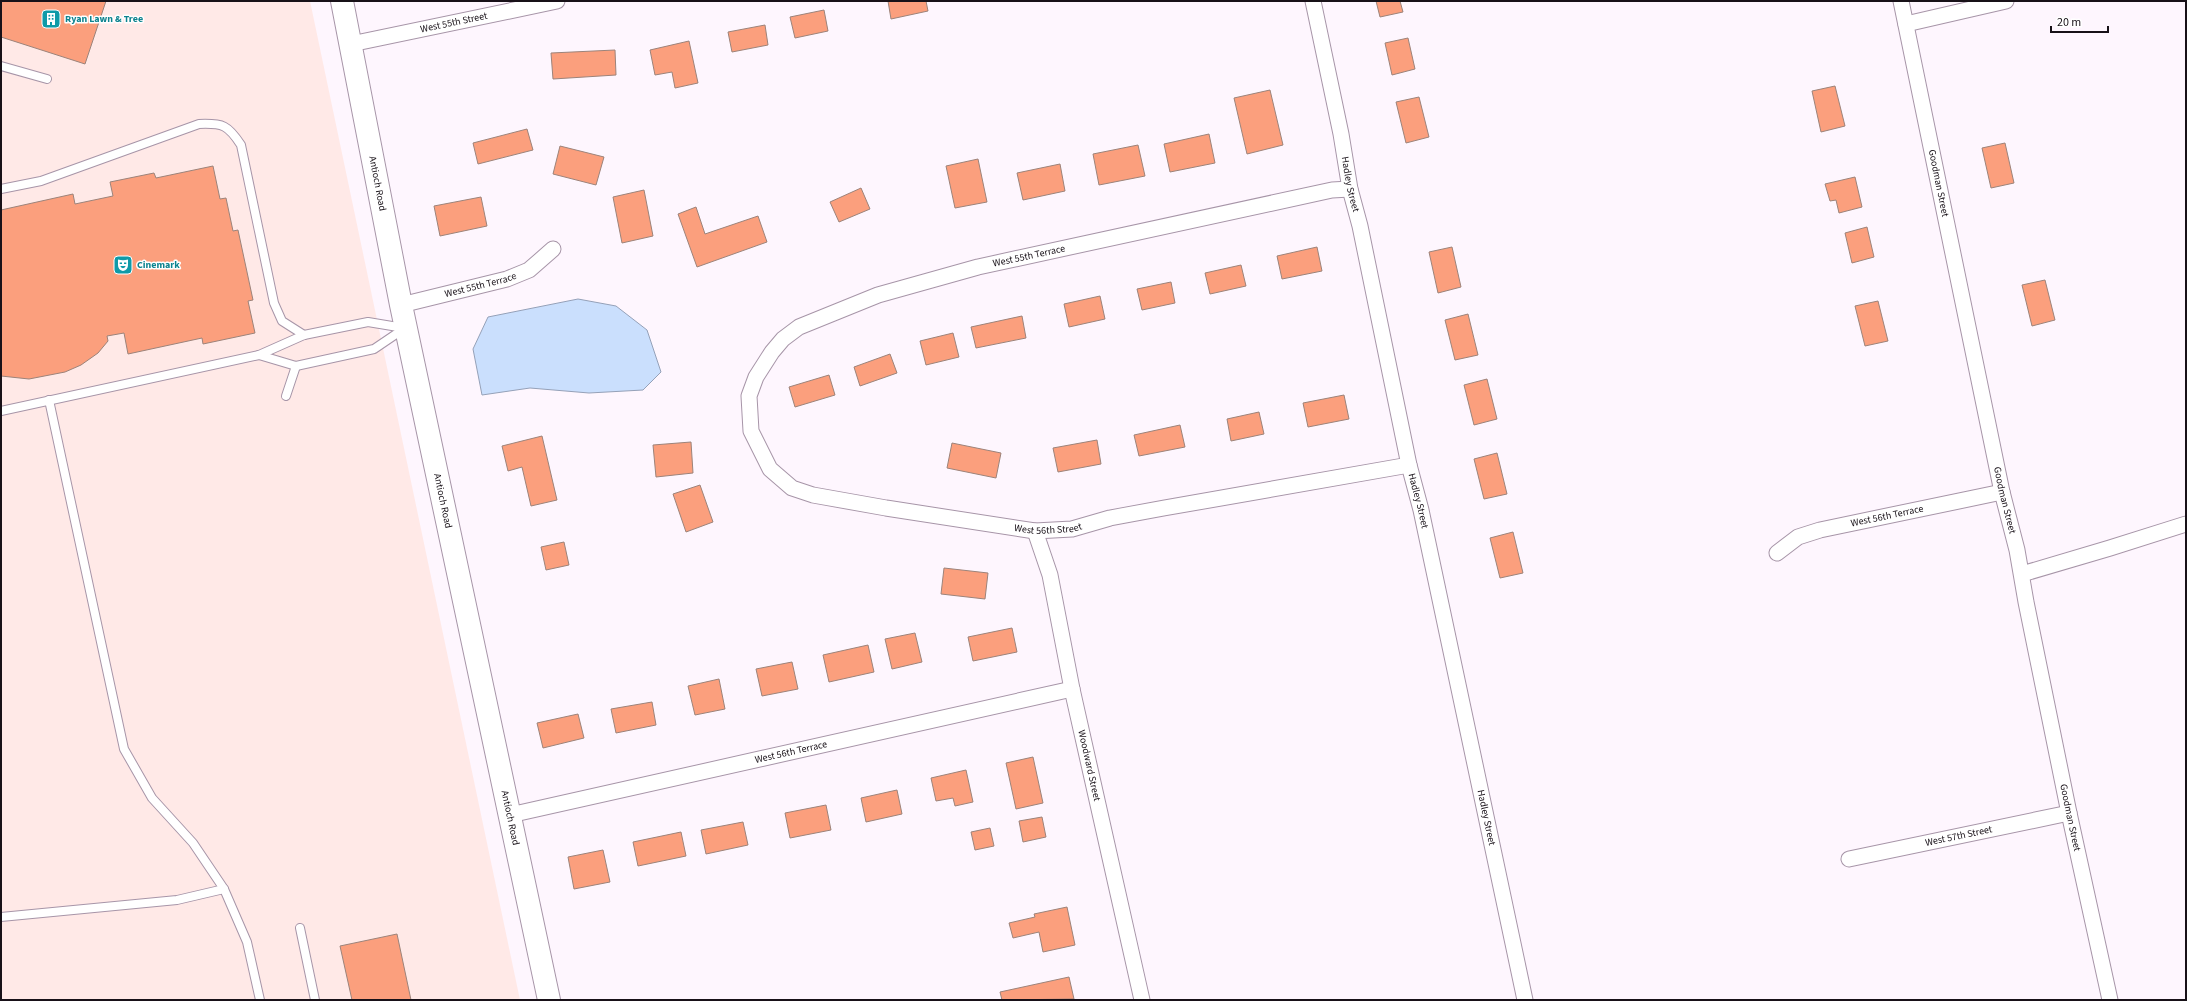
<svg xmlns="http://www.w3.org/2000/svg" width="2187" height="1001" font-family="'Source Sans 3',sans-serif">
	<rect width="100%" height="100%" fill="#fef6fe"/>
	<path fill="#ffe9e7" d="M 1,1 L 310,1 L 520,1000 L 1,1000 Z"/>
	<path fill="#cadffd" stroke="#95a1b8" d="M 578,299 L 616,306 L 647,330 L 661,372 L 643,390 L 589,393 L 530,388 L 482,395 L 473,349 L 488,317 Z"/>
	<g fill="#fb9f7d" stroke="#9c837a">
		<path d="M 1,1 L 106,1 L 85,64 L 1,37 Z"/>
		<path d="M 888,1 L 926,1 L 928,11 L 891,19 Z"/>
		<path d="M 1376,1 L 1400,1 L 1403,12 L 1380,17 Z"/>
		<path d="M 824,10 L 828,31 L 795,38 L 790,17 Z"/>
		<path d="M 765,25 L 768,45 L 732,52 L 728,32 Z"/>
		<path d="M 1408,38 L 1415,69 L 1392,75 L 1385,43 Z"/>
		<path d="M 689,41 L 698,83 L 675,88 L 672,72 L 655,75 L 650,50 Z"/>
		<path d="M 615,50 L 616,75 L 553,79 L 551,53 Z"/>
		<path d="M 1835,86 L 1845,126 L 1821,132 L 1812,91 Z"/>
		<path d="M 1270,90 L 1283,145 L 1247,154 L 1234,98 Z"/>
		<path d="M 1419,97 L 1429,137 L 1406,143 L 1396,102 Z"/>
		<path d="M 527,129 L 533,150 L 478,164 L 473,143 Z"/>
		<path d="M 1209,134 L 1215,163 L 1170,172 L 1164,144 Z"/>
		<path d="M 2005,143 L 2014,183 L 1991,188 L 1982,148 Z"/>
		<path d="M 1138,145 L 1145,176 L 1099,185 L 1093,154 Z"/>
		<path d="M 560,146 L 604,157 L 596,185 L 553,174 Z"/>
		<path d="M 978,159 L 987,202 L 955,208 L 946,166 Z"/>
		<path d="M 1060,164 L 1065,191 L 1023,200 L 1017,173 Z"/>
		<path d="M 213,166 L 220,199 L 226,198 L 233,231 L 238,230 L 253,300 L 248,301 L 255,333 L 203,344 L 202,338 L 128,354 L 124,333 L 107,336 L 108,341 L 98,353 L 81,365 L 65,372 L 29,379 L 1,376 L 1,210 L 73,194 L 75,204 L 113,196 L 110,182 L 154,173 L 156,178 Z"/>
		<path d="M 1855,177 L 1862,207 L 1839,213 L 1836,200 L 1830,201 L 1825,184 Z"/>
		<path d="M 861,188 L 870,209 L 839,222 L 830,202 Z"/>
		<path d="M 644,190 L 653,236 L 622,243 L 613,197 Z"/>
		<path d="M 481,197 L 487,226 L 440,236 L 434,206 Z"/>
		<path d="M 696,207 L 705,234 L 758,216 L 767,242 L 697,267 L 678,214 Z"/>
		<path d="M 1867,227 L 1874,257 L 1852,263 L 1845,233 Z"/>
		<path d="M 1317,247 L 1322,271 L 1282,279 L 1277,256 Z"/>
		<path d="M 1452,247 L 1461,287 L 1438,293 L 1429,252 Z"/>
		<path d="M 1241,265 L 1246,286 L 1210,294 L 1205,273 Z"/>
		<path d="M 2045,280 L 2055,320 L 2032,326 L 2022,285 Z"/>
		<path d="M 1171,282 L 1175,303 L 1142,310 L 1137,289 Z"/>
		<path d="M 1100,296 L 1105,319 L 1069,327 L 1064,304 Z"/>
		<path d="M 1878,301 L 1888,341 L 1865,346 L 1855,306 Z"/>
		<path d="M 1468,314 L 1478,355 L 1455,360 L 1445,320 Z"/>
		<path d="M 1022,316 L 1026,338 L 976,348 L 971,327 Z"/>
		<path d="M 953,333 L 959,357 L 926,365 L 920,341 Z"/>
		<path d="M 890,354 L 897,373 L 860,386 L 854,367 Z"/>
		<path d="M 829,375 L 835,395 L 795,407 L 789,387 Z"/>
		<path d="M 1487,379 L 1497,419 L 1474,425 L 1464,385 Z"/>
		<path d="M 1344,395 L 1349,419 L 1308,427 L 1303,403 Z"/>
		<path d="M 1259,412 L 1264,434 L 1231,441 L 1227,419 Z"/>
		<path d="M 1180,425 L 1185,447 L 1139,456 L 1134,435 Z"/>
		<path d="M 542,436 L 557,500 L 531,506 L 522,467 L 508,471 L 502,446 Z"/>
		<path d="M 1097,440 L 1101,464 L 1058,472 L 1053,448 Z"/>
		<path d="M 691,442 L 693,473 L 656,477 L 653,445 Z"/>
		<path d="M 952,443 L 1001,453 L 996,478 L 947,468 Z"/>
		<path d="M 1497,453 L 1507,494 L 1484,499 L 1474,459 Z"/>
		<path d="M 700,485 L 713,522 L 686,532 L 673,494 Z"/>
		<path d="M 1513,532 L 1523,573 L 1500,578 L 1490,538 Z"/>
		<path d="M 564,542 L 569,565 L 546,570 L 541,547 Z"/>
		<path d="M 944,568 L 988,573 L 985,599 L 941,594 Z"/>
		<path d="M 1012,628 L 1017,652 L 973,661 L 968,637 Z"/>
		<path d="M 915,633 L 922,662 L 892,669 L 885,639 Z"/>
		<path d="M 868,645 L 874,672 L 829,682 L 823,655 Z"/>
		<path d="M 792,662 L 798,689 L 762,696 L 756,669 Z"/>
		<path d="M 719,679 L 725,709 L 695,715 L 688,686 Z"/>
		<path d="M 652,702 L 656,725 L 616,733 L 611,709 Z"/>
		<path d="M 578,714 L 584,738 L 543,748 L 537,723 Z"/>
		<path d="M 1033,757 L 1043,803 L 1016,809 L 1006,763 Z"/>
		<path d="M 966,770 L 973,802 L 955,806 L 953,798 L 936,801 L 931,778 Z"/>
		<path d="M 897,790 L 902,814 L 866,822 L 861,798 Z"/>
		<path d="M 826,805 L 831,830 L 790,838 L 785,813 Z"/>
		<path d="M 1042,817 L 1046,837 L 1023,842 L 1019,821 Z"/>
		<path d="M 743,822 L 748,845 L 706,854 L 701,830 Z"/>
		<path d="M 990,828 L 994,846 L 975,850 L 971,832 Z"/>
		<path d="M 681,832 L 686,856 L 638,866 L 633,842 Z"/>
		<path d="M 603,850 L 610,882 L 574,889 L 568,857 Z"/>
		<path d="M 1067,907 L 1075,945 L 1043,952 L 1039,932 L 1013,938 L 1009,923 L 1035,917 L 1034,914 Z"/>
		<path d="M 397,934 L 411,1000 L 352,1000 L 340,946 Z"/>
		<path d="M 1069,977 L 1074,999 L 1002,1000 L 1000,992 Z"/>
	</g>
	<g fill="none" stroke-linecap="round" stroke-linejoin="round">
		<g stroke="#a795a8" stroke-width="10">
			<g id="lane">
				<path d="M 1,66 L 47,79"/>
				<path d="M 1,189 L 41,181 L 199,124 C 223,123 228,125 241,145 L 274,303 L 282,321 L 304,335"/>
				<path d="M 259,355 L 296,366 L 374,349 L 405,328"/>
				<path d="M 286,396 L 296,366"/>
				<path d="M 49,400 L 124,749 L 152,798 L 193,843 L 224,889 L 247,942 L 260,1000"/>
				<path d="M 1,411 L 259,355 L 304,335 L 368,322 L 404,328"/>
				<path d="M 1,917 L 177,900 L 224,889"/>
				<path d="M 300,928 L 315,1000"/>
			</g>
		</g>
		<g stroke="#a795a8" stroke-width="17">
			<g id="street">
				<path id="s1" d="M 1313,1 L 1341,134 L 1350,189 L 1360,226 L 1409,465 L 1421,510 L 1525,1000"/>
				<path id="s2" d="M 1901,1 L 2002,492 L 2017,550 L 2026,602 L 2069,813 L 2110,1000"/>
				<path d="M 1906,24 L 2006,1"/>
				<path id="s3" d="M 351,44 L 557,1"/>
				<path id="s4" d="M 1350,189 L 1332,190 L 978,267 L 878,295 L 799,327 L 783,339 L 772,352 L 756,377 L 749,396 L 751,431 L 770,469 L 792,488 L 813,495 L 886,508 L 1035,531 L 1072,529 L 1110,518 L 1164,508 L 1409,465"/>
				<path id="s5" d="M 401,305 L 507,279 L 529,270 L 553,249"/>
				<path id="s6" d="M 1035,531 L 1050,575 L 1072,689 L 1142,1000"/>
				<path id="s7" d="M 1777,553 L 1798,537 L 1820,530 L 2002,492"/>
				<path d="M 2022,574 L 2110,548 L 2186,524"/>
				<path id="s8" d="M 510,815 L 1072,689"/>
				<path id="s9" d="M 1849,859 L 2069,813"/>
			</g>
		</g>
		<g stroke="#a795a8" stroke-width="24">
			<g id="secondary">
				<path id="s10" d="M 342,1 L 401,305 L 549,1000"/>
			</g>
		</g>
		<use href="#lane" stroke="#fff" stroke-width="8"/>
		<use href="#street" stroke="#fff" stroke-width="15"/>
		<use href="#secondary" stroke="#fff" stroke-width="22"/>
	</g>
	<defs>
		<g id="building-square" transform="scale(1)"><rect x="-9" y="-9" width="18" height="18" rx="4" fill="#0f9aa8" stroke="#fff"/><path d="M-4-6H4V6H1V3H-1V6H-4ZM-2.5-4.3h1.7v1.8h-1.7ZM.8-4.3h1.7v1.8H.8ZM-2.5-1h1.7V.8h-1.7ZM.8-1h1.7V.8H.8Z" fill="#fff"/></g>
		<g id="theatre-square" transform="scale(1)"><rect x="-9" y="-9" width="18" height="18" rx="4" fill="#0f9aa8" stroke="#fff"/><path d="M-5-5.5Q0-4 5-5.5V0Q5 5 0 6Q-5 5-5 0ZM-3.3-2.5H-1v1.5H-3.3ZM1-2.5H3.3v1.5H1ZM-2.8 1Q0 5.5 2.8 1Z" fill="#fff"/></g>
	</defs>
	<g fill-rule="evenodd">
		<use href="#building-square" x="51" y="19"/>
		<use href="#theatre-square" x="123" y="265"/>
	</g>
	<g text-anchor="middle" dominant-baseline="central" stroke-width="3" stroke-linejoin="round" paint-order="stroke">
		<g font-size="10" font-weight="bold" fill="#0d838f" stroke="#fff" text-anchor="start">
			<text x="65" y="19">Ryan Lawn &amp; Tree</text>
			<text x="137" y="265">Cinemark</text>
		</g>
		<g font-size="10" fill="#181118" stroke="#fff">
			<text stroke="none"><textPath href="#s3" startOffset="105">West 55th Street</textPath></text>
			<text stroke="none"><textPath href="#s10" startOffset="186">Antioch Road</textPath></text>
			<text stroke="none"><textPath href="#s1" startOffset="187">Hadley Street</textPath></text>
			<text stroke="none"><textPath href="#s2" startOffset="186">Goodman Street</textPath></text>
			<text transform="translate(1029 256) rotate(-12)">West 55th Terrace</text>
			<text stroke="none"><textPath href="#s5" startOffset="82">West 55th Terrace</textPath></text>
			<text stroke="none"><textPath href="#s10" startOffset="510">Antioch Road</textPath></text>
			<text stroke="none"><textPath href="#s1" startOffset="511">Hadley Street</textPath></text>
			<text stroke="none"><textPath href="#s2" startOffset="510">Goodman Street</textPath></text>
			<text stroke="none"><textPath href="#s7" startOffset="118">West 56th Terrace</textPath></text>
			<text stroke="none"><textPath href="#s4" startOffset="1023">West 56th Street</textPath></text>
			<text stroke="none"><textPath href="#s8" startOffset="288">West 56th Terrace</textPath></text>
			<text stroke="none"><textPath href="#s6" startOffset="241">Woodward Street</textPath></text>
			<text stroke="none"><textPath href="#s1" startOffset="835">Hadley Street</textPath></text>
			<text stroke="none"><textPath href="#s10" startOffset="834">Antioch Road</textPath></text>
			<text stroke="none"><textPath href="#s2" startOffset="834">Goodman Street</textPath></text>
			<text stroke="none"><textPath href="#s9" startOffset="112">West 57th Street</textPath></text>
		</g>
	</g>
	<rect width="2187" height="1001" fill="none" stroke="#181118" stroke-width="4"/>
	<path d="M2051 26v6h57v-6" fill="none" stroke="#181118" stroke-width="2"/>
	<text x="2057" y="26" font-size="12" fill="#181118" stroke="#ffffff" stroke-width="3" paint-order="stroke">20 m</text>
</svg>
